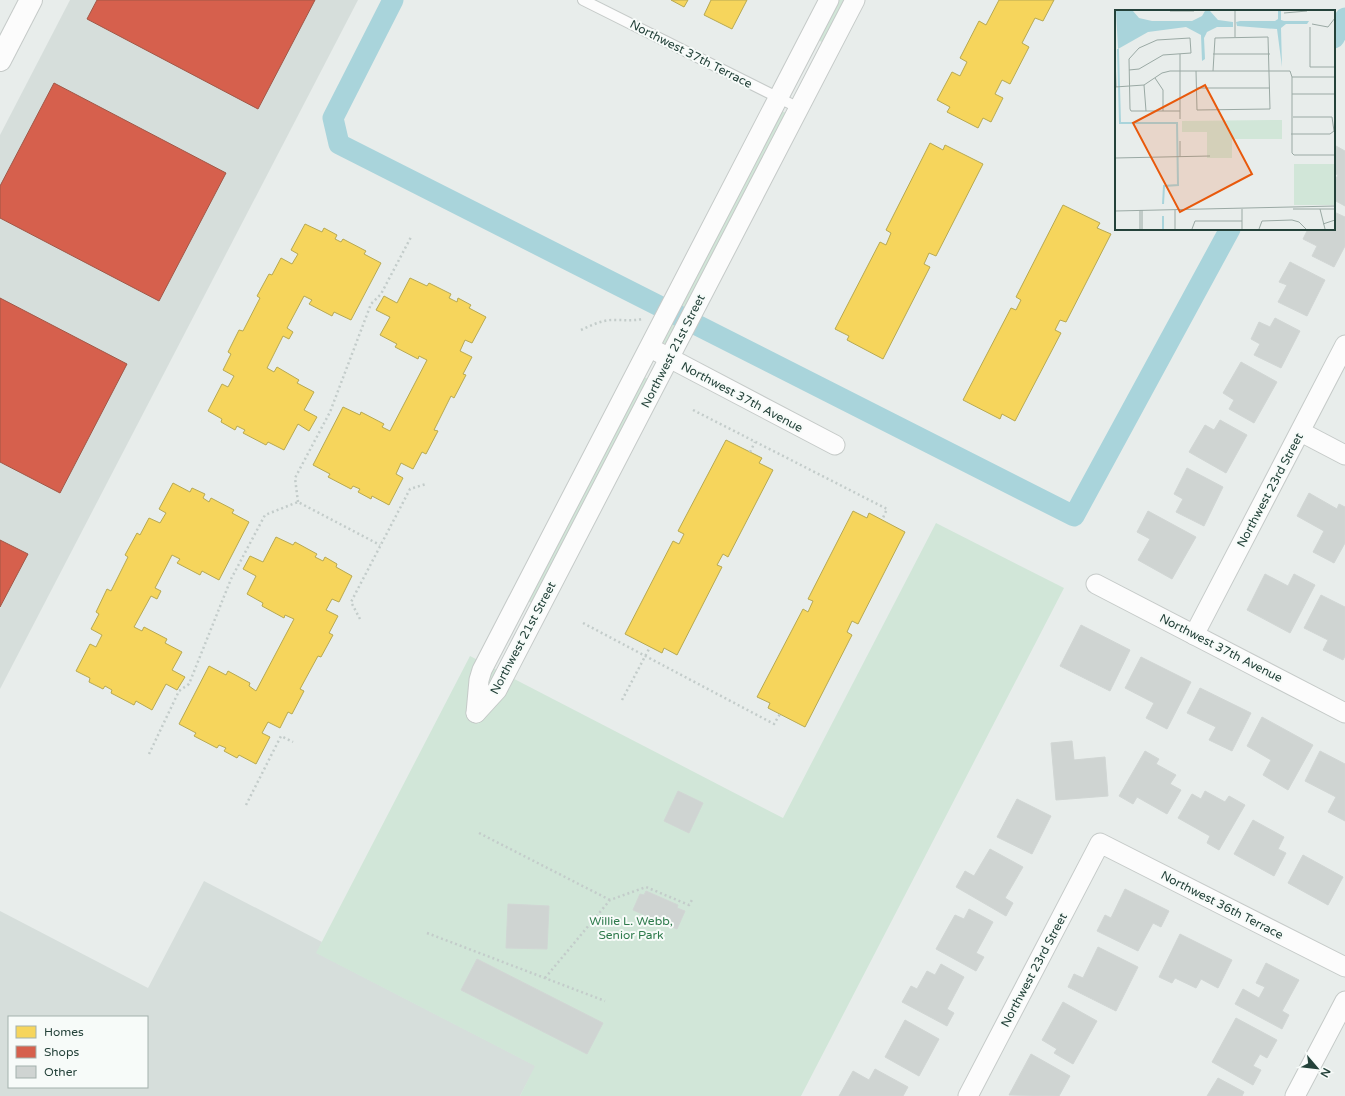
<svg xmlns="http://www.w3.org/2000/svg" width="1345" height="1096" font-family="'Varela Round',sans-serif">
	<rect width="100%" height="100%" fill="#e8edeb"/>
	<g fill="#d6dedb" fill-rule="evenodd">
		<path d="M 70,0 L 358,0 L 0,689 L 0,135 Z"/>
		<path d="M 204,881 L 322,942 L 317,953 L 536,1066 L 520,1096 L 0,1096 L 0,911 L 148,988 ZM 9,1017 L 147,1017 L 147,1087 L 9,1087 Z"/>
	</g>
	<g fill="#d1e6d8">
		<path d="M 836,0 L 847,0 L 827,40 L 822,42 L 818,40 Z"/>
		<path d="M 782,111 L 786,113 L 787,118 L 670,342 L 665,344 L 662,342 Z"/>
		<path d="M 644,377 L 648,379 L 648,384 L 532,603 L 528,601 Z"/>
		<path d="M 936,523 L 1064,588 L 801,1096 L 520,1096 L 535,1066 L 316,953 L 470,656 L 783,818 Z"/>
	</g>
	<g fill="#f6d55c" stroke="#b7a952">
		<path d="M 671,0 L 688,0 L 684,7 Z"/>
		<path d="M 711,0 L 747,0 L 732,29 L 704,15 Z"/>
		<path d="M 999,0 L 1054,0 L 1043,21 L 1035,18 L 1022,43 L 1029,47 L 1010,84 L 1002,80 L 995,94 L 1003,98 L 991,122 L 983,118 L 978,128 L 947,112 L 950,107 L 937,100 L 952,72 L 960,76 L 967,62 L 960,58 L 979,21 L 986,25 Z"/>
		<path d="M 930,143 L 943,150 L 945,145 L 983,164 L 936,256 L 929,253 L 924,264 L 930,267 L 883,359 L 847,340 L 849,336 L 835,329 L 880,242 L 886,245 L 891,233 L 886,230 Z"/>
		<path d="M 1063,205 L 1100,223 L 1097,228 L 1111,234 L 1066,322 L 1060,320 L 1055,330 L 1061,333 L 1015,421 L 1002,414 L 1000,419 L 963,400 L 1011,308 L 1016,310 L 1021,300 L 1016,297 Z"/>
		<path d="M 305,224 L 322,232 L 324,228 L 337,235 L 335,239 L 341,242 L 343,239 L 366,251 L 364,254 L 381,263 L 351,320 L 334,312 L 332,316 L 309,304 L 312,300 L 304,296 L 287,328 L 293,332 L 289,339 L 283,336 L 267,368 L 274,372 L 277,367 L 299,380 L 297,383 L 314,392 L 304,410 L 317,417 L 309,431 L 298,424 L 284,450 L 268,442 L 266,445 L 243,433 L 245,430 L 237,426 L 235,430 L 221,422 L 222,419 L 208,411 L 222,384 L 228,387 L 234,376 L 223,370 L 231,354 L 228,352 L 239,330 L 243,331 L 260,298 L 257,296 L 269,274 L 272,275 L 281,258 L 292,264 L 298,254 L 291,250 Z"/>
		<path d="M 410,278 L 427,286 L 429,283 L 451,294 L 449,298 L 457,302 L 458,298 L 471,305 L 469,308 L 486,317 L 472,343 L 465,340 L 460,351 L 472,357 L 463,374 L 466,375 L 454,398 L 451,396 L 434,430 L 438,431 L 426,454 L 422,452 L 413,469 L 401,463 L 396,474 L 403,478 L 389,505 L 372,496 L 371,499 L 358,492 L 360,489 L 353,486 L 351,489 L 328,477 L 330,474 L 313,465 L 343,407 L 360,415 L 361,412 L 384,424 L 382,427 L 390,431 L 427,360 L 419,356 L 418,359 L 395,347 L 397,344 L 380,335 L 390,317 L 376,310 L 384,296 L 397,303 Z"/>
		<path d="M 726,440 L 762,458 L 759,463 L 773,470 L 728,557 L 723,554 L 717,565 L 722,567 L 677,655 L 664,648 L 662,653 L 625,634 L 673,541 L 679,544 L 684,534 L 678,531 Z"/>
		<path d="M 173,483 L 190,492 L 192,488 L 205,494 L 203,498 L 209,502 L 211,498 L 234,510 L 232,513 L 249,522 L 219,580 L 202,571 L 200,575 L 177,563 L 180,559 L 172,555 L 155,588 L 161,591 L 157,599 L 151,596 L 134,627 L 142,631 L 144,627 L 167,639 L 165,643 L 182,652 L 172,670 L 185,677 L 177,690 L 166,684 L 152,710 L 136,701 L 134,705 L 111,693 L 112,690 L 105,686 L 103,689 L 89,682 L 90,678 L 76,671 L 90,644 L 96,647 L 102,635 L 91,629 L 99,614 L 96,612 L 107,589 L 111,591 L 128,557 L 125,555 L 137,533 L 140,535 L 149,518 L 160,523 L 166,513 L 159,509 Z"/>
		<path d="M 853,511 L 867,518 L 869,513 L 905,532 L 858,624 L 852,621 L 847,632 L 852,635 L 805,727 L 768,708 L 770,703 L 757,697 L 803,609 L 808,612 L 813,601 L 808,599 Z"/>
		<path d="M 276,537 L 293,545 L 295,542 L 317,554 L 315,557 L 323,561 L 325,557 L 337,564 L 336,567 L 352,576 L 339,602 L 332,599 L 326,610 L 338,616 L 329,633 L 333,635 L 321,657 L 318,656 L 300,689 L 304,691 L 292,714 L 288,712 L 280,728 L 268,722 L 262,733 L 270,737 L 256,764 L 239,755 L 237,758 L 224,751 L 226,748 L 219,745 L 217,748 L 194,736 L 196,733 L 179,724 L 209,666 L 226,675 L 228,671 L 250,683 L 249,686 L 256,691 L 294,619 L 285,615 L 284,618 L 262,606 L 263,603 L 247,594 L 256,576 L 243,569 L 250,556 L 263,562 Z"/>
	</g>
	<g fill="#d6604d" stroke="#a15747">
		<path d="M 97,0 L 315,0 L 258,109 L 87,19 Z"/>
		<path d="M 54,83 L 226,173 L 159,301 L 0,218 L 0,186 Z"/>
		<path d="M 0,298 L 127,364 L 60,493 L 0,462 Z"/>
		<path d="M 0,540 L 28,554 L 0,607 Z"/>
	</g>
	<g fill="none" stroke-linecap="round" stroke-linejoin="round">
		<g stroke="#a9d4db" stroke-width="21">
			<path d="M 393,0 L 333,118 L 339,144 L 1074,516 L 1230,229"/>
			<path d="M 1334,38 L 1345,18"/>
		</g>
	</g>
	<g fill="#cfd4d2" stroke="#d1d6d4">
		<path d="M 1336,146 L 1345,151 L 1345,206 L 1334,200 L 1334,182 L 1338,175 L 1334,173 L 1334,151 Z"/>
		<path d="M 1334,212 L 1345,217 L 1345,246 L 1334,267 L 1312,256 L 1317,246 L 1303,239 L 1308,229 L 1334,229 Z"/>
		<path d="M 1290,262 L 1325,280 L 1307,316 L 1278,302 L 1287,285 L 1279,282 Z"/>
		<path d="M 1275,318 L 1300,331 L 1281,368 L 1254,355 L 1260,344 L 1251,339 L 1259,322 L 1270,327 Z"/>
		<path d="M 1241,362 L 1277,382 L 1254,423 L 1229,409 L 1234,400 L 1223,393 Z"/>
		<path d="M 1220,420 L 1247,435 L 1226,473 L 1189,452 L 1205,425 L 1214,430 Z"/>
		<path d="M 1187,468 L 1223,487 L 1204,526 L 1176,512 L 1183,499 L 1174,494 Z"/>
		<path d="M 1309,493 L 1337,509 L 1339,504 L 1345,507 L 1345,543 L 1334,563 L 1313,552 L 1324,531 L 1297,516 Z"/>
		<path d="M 1148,511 L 1196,537 L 1172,579 L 1138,560 L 1150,539 L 1137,532 Z"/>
		<path d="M 1265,574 L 1288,586 L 1294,574 L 1315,585 L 1290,633 L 1247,610 Z"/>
		<path d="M 1321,595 L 1345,607 L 1345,656 L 1343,660 L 1323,650 L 1328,640 L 1304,628 Z"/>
		<path d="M 1081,625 L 1130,650 L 1110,691 L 1060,666 Z"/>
		<path d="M 1141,657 L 1191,682 L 1167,729 L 1146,718 L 1154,703 L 1125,688 Z"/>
		<path d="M 1200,688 L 1251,713 L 1232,751 L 1209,740 L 1216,727 L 1187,713 Z"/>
		<path d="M 1262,717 L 1313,745 L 1288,790 L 1263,775 L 1271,760 L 1247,746 Z"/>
		<path d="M 1072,741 L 1074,760 L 1105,757 L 1108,796 L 1056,800 L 1051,743 Z"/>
		<path d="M 1145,751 L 1159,759 L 1156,764 L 1176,775 L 1170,784 L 1181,790 L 1167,814 L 1137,797 L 1133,804 L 1119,796 Z"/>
		<path d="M 1320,751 L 1345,764 L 1345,821 L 1328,812 L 1336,797 L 1305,781 Z"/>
		<path d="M 678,791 L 703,803 L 689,833 L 664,821 Z"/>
		<path d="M 1205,791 L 1225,802 L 1229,796 L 1245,805 L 1219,850 L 1207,843 L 1210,836 L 1178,818 L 1192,794 L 1201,799 Z"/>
		<path d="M 1017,799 L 1051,816 L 1032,854 L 997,837 Z"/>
		<path d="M 1253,820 L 1284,837 L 1278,849 L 1286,853 L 1274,876 L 1234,854 Z"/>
		<path d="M 990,849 L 1023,867 L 1005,898 L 1013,903 L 1006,916 L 956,887 L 965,871 L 974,876 Z"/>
		<path d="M 1303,855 L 1343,877 L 1328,905 L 1288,883 Z"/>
		<path d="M 1125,889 L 1169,911 L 1161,927 L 1153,923 L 1138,951 L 1097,931 L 1105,915 L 1111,918 Z"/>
		<path d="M 646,891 L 678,905 L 677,908 L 685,911 L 677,929 L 633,910 L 640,894 L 644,895 Z"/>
		<path d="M 508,904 L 549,906 L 547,949 L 506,948 Z"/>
		<path d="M 969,909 L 993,922 L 976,953 L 984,957 L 976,971 L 936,949 L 955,915 L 964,919 Z"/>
		<path d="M 1180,934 L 1232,960 L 1218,988 L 1201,979 L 1196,988 L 1175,978 L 1172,983 L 1159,977 Z"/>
		<path d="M 1098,947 L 1138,967 L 1116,1011 L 1068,987 L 1074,974 L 1083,978 Z"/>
		<path d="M 477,959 L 603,1023 L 587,1054 L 461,990 Z"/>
		<path d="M 1266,963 L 1299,980 L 1282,1011 L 1289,1015 L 1282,1029 L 1235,1004 L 1243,989 L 1259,998 L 1265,987 L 1256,983 Z"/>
		<path d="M 941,964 L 964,977 L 947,1009 L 954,1013 L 947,1026 L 902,1002 L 911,986 L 917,989 L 927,971 L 935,975 Z"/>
		<path d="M 1063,1002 L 1097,1021 L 1073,1064 L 1054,1053 L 1057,1049 L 1042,1040 Z"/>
		<path d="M 1236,1018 L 1277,1040 L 1267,1058 L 1260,1054 L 1253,1066 L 1261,1070 L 1253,1085 L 1212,1062 Z"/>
		<path d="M 905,1020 L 939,1039 L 919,1076 L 885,1057 Z"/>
		<path d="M 1031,1054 L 1070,1076 L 1059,1096 L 1009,1095 Z"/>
		<path d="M 875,1069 L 908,1087 L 903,1096 L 839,1096 L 853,1071 L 869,1080 Z"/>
		<path d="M 1218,1078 L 1244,1092 L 1242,1096 L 1207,1096 Z"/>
	</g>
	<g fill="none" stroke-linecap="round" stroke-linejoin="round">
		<g stroke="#c5cac8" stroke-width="12">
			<path id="service" d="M 583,0 L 799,108"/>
		</g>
		<g stroke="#c5cac8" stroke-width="21">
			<g id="minor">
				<path d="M 658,352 L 835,445"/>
				<path d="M 1301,432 L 1345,455"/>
				<path d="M 1096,584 L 1345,713"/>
				<path d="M 1194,635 L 1345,345"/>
				<path d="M 476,713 L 497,690 L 855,0"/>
				<path d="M 476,713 L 479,680 L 482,670 L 829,0"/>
				<path d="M 968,1096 L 1100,843 L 1345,967"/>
				<path d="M 1295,1096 L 1345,1001"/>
			</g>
		</g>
		<g stroke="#c5cac8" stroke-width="24">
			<path id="tertiary" d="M 0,60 L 31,0"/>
		</g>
		<g stroke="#c3ccca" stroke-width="2.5" stroke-dasharray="2 3" stroke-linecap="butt">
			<path d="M 581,330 C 592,325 604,319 616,320 C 626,320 632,321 642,319"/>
			<path d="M 693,410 L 887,509 L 882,520"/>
			<path d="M 750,452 L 755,442"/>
			<path d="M 298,502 L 295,478 L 330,412 L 371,304 L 381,294 L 411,237"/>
			<path d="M 360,619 L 351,602 L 410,489 L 426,484"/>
			<path d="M 583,623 L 774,724 L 780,714"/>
			<path d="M 622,700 L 650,647"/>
			<path d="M 149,754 L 179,691 L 189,684 L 231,579 L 265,515 L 298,502 L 380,545"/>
			<path d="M 246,805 L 281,736 L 293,742"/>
			<path d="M 479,833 L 610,900"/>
			<path d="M 427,933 L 605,1001"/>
			<path d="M 545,978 L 610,900 L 646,887 L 689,905 L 692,900"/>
		</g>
		<use href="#service" stroke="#fcfcfc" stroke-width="10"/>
		<use href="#minor" stroke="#fcfcfc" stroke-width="19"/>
		<use href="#tertiary" stroke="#fcfcfc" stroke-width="22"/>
	</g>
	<g text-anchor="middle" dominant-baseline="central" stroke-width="4" stroke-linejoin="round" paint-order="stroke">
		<g font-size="12" fill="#24423a" stroke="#f7fbf9">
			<text transform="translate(691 54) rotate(27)">Northwest 37th Terrace</text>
			<text transform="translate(673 351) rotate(-63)">Northwest 21st Street</text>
			<text transform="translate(742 397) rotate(28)">Northwest 37th Avenue</text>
			<text transform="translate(1270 490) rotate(-62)">Northwest 23rd Street</text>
			<text transform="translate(523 638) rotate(-62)">Northwest 21st Street</text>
			<text transform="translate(1221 648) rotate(27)">Northwest 37th Avenue</text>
			<text transform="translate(1222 905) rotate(27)">Northwest 36th Terrace</text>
			<text transform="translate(1034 970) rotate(-62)">Northwest 23rd Street</text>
		</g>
		<g font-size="12" fill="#2d7a4b" stroke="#f7fbf9">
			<text x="631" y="921">Willie L. Webb,<tspan x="631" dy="14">Senior Park</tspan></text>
		</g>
	</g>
	<g transform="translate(1115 10)">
		<rect width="220" height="220" fill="#e8edeb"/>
		<path d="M 167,110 L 167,129 L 117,129 L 117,148 L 92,148 L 92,122 L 67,122 L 67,111 ZM 179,154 L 220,154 L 220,195 L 179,195 Z" fill="#d1e6d8"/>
		<path d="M 1,1 L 18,1 L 24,8 L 37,11 L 77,11 L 87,6 L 90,1 L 95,1 L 103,10 L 118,12 L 118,17 L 102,17 L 92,22 L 89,28 L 90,49 L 87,51 L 86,25 L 71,17 L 33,22 L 3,39 ZM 163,1 L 166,1 L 166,10 L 169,11 L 194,11 L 192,14 L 171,14 L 166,18 L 167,57 L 162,19 L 122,16 L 121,12 L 125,11 L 160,11 L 163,9 Z" fill="#a9d4db"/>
		<path fill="none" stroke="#a9d4db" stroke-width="2" d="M 3,39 L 5,113 L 62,113 L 63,175 L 49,176 L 48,194M 48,206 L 48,219"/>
		<path fill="none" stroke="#9aa9a4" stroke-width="1" d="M 55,1 L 79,1M 120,1 L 120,27M 169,3 L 192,1M 197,14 L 213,17 L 220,8M 195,17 L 195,57 L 220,57M 65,44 L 65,109M 98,44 L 155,44M 0,46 L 1,77M 14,60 L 24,59 L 48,45 L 76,43 L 75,28 L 42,30 L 24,38 L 14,49 L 15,99 L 16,101 L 65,101M 81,61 L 82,100 L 155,99 L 153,27 L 100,28 L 98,61M 177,67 L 220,67M 40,68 L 48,80 L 48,101M 29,75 L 31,101M 0,77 L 29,75 L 47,63 L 55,61 L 175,61 L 177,67 L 177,143 L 179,145 L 220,145M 82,78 L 155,78M 177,84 L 220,84M 176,124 L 215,124 L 219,121 L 217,107 L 178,107M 65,131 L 65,147M 0,148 L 95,146M 127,199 L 127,219M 178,199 L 220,199M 205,199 L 210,219M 25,200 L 25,219M 60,200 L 60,219M 0,201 L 220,196M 208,214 L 220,210M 27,219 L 27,200M 77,219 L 80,211 L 127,211M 144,219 L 147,211 L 177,210 L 184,212 L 191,219"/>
		<path fill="#e8590c" fill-opacity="0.15" stroke="#e8590c" stroke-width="2" d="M 90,75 L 137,164 L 65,202 L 18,113 Z"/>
		<rect width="220" height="220" fill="none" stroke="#24423a" stroke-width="2"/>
	</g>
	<rect x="8" y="1016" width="140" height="72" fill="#f7fbf9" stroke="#a3b1ad"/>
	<rect x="16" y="1026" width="20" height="12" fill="#f6d55c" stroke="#a3b1ad"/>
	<text x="44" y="1036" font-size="12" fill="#24423a">Homes</text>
	<rect x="16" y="1046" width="20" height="12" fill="#d6604d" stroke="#a3b1ad"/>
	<text x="44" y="1056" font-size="12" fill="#24423a">Shops</text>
	<rect x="16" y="1066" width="20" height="12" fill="#cfd4d2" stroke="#a3b1ad"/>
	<text x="44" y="1076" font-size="12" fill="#24423a">Other</text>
	<g transform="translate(1317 1068) rotate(118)" stroke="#f7fbf9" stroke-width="3" paint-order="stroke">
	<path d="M0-3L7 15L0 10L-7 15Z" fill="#24423a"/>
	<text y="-6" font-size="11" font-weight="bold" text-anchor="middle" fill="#24423a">N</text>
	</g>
</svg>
